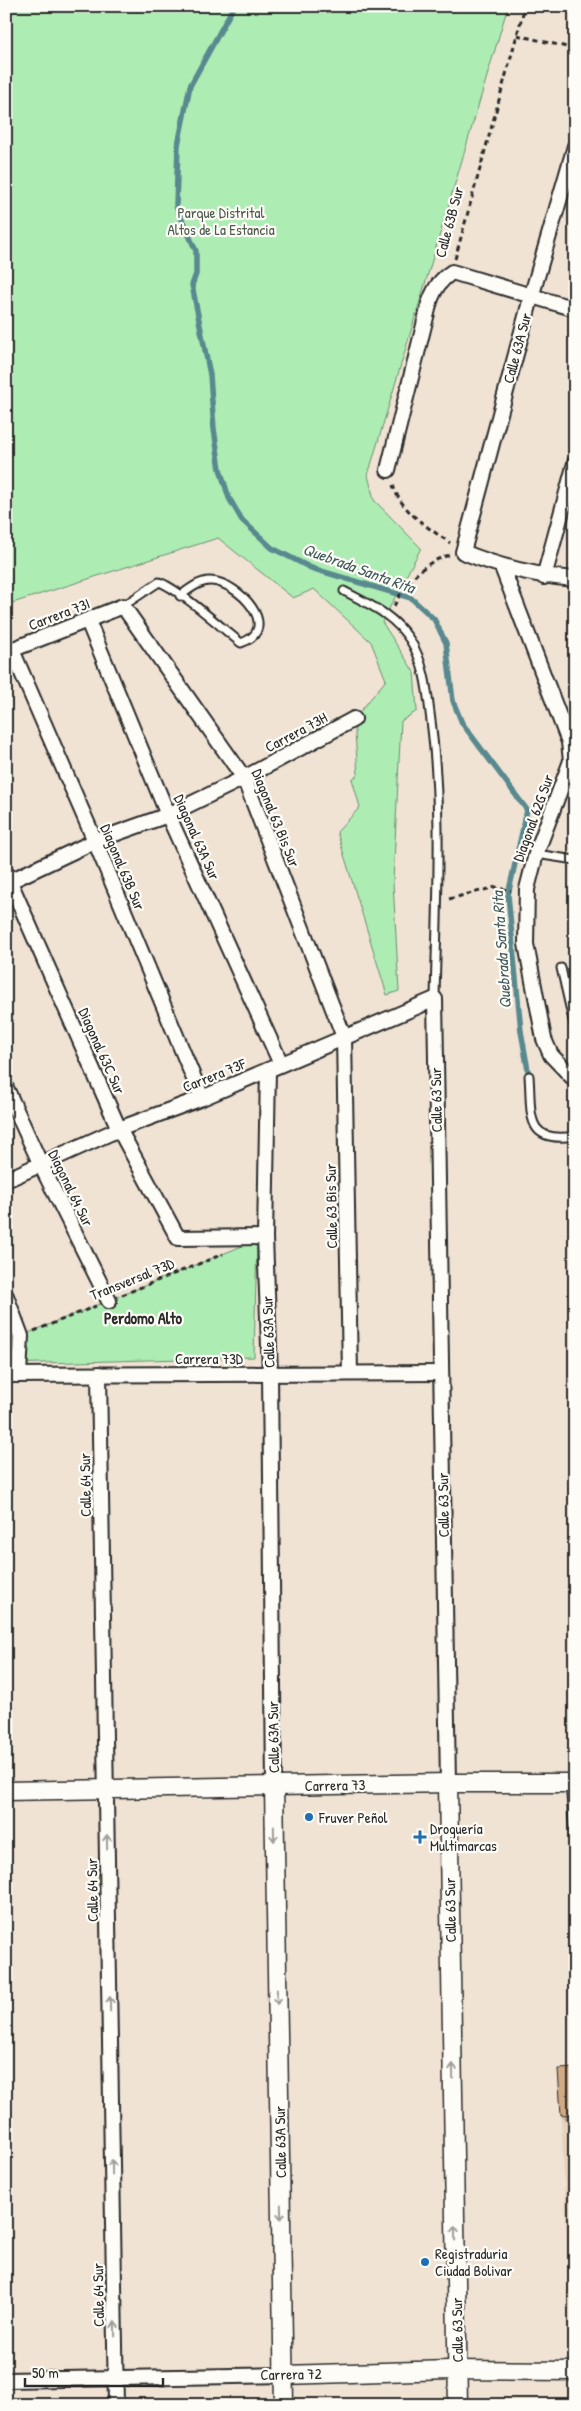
<svg xmlns="http://www.w3.org/2000/svg" width="581" height="2411" font-family="'Patrick Hand',sans-serif">
	<defs>
		<filter id="shadow"><feDropShadow dx="4.5" dy="4.5" stdDeviation="0" flood-color="#0004"/></filter>
	</defs>
	<rect width="100%" height="100%" fill="#f0e3d4"/>
	<filter id="ink" filterUnits="userSpaceOnUse"><feTurbulence type="fractalNoise" baseFrequency=".02" numOctaves="2"/><feDisplacementMap in="SourceGraphic" scale="10" xChannelSelector="R" yChannelSelector="G"/><feConvolveMatrix kernelMatrix="1 2 1 2 8 2 1 2 1" color-interpolation-filters="sRGB"/></filter>
	<g filter="url(#ink)">
		<path fill="#e7d2bc" d="M 575,2114 L 575,2349 L 572,2349 L 561,2115 Z"/>
		<g fill="#adecb3" stroke="#6c8c6f">
			<path d="M 6,6 L 508,6 L 368,475 L 374,500 L 421,548 L 382,622 L 414,672 L 417,711 L 401,721 L 393,882 L 399,991 L 387,995 L 337,832 L 360,807 L 352,779 L 358,775 L 354,719 L 386,680 L 371,642 L 314,589 L 293,598 L 218,538 L 6,605 Z"/>
			<path d="M 257,1240 L 254,1357 L 6,1364 L 6,1342 Z"/>
		</g>
		<g fill="none" stroke-linecap="round" stroke-linejoin="round">
			<path stroke="#59898f" stroke-width="5.5" d="M 234,6 L 190,86 L 178,145 L 176,206 L 196,251 L 196,274 L 192,285 L 210,375 L 214,429 L 220,469 L 229,498 L 242,520 L 272,548 L 311,568 L 411,598 L 434,619 L 446,643 L 453,701 L 462,723 L 527,810 L 508,895 L 521,1031 L 529,1076"/>
		</g>
		<path fill="#d1aa83" stroke="#2b2b2b" filter="url(#shadow)" d="M 575,2068 L 575,2114 L 561,2115 L 558,2069 Z"/>
		<g fill="none" stroke-linecap="round" stroke-linejoin="round">
			<g stroke="#2b2b2b" stroke-width="11">
				<g id="service">
					<path d="M 344,591 C 370,605 393,614 410,640 C 424,662 427,688 430,713 C 443,807 437,904 435,999"/>
					<path d="M 123,606 L 159,582 C 179,589 222,628 241,643 C 283,629 238,582 211,581 C 200,580 188,590 180,596"/>
					<path d="M 536,854 L 575,860"/>
					<path d="M 561,968 L 575,1029"/>
					<path d="M 529,1076 C 532,1114 524,1144 575,1136"/>
					<path d="M 570,1783 L 575,1846"/>
				</g>
			</g>
			<g stroke="#2b2b2b" stroke-width="18">
				<g id="minor">
					<path d="M 575,146 L 532,294 L 463,552 C 500,567 535,576 575,579"/>
					<path d="M 388,470 L 430,301 C 435,288 440,280 452,272 L 575,309"/>
					<path d="M 502,567 L 569,742 L 571,761 L 536,854 L 527,889 L 526,944 L 544,1039 L 551,1055 L 575,1080"/>
					<path d="M 544,577 L 575,463"/>
					<path d="M 88,621 L 168,815 L 281,1064"/>
					<path d="M 12,650 L 95,841 L 202,1098"/>
					<path d="M 6,652 L 123,606 L 244,778 L 344,1037 L 350,1373"/>
					<path d="M 6,873 L 119,1129 L 178,1238 L 265,1237"/>
					<path d="M 6,883 L 95,841 L 168,815 L 244,778 L 354,719"/>
					<path d="M 268,1070 L 265,1237 L 270,1374 L 274,1786"/>
					<path d="M 6,1088 L 41,1165 L 109,1301"/>
					<path d="M 6,1180 L 119,1129 L 202,1098 L 435,999 L 448,1783"/>
					<path d="M 6,1296 L 21,1336 L 19,1375"/>
					<path d="M 99,1374 L 116,2405"/>
					<path d="M 6,1375 L 441,1373"/>
					<path d="M 6,2380 L 284,2375"/>
				</g>
			</g>
			<g stroke="#2b2b2b" stroke-width="21">
				<g id="tertiary">
					<path d="M 448,1783 L 458,2405"/>
					<path d="M 274,1786 L 284,2405"/>
					<path d="M 6,1791 L 448,1783 L 575,1783"/>
					<path d="M 284,2375 L 449,2370 L 575,2371"/>
				</g>
			</g>
			<g stroke="#2b2b2b" stroke-width="3" stroke-dasharray="5 4" stroke-linecap="butt">
				<path d="M 517,35 L 575,49"/>
				<path d="M 455,259 L 525,6"/>
				<path d="M 393,485 C 401,512 428,527 450,543"/>
				<path d="M 394,606 C 405,583 424,561 450,555"/>
				<path d="M 449,899 L 496,887 L 511,891"/>
				<path d="M 122,1295 L 223,1254"/>
				<path d="M 34,1331 L 96,1306"/>
			</g>
			<use href="#service" stroke="#fdfcf7" stroke-width="7"/>
			<use href="#minor" stroke="#fdfcf7" stroke-width="14"/>
			<use href="#tertiary" stroke="#fdfcf7" stroke-width="18"/>
		</g>
		<defs><path id="oneway-shaft" d="M-6 0H5M1.5-3L5.5 0L1.5 3" fill="none" stroke-width="1.6" stroke-linecap="round" stroke-linejoin="round" transform="scale(1.25)"/></defs>
		<g stroke="#9e9e9b">
			<use href="#oneway-shaft" transform="translate(274 1834) rotate(89)"/>
			<use href="#oneway-shaft" transform="translate(107 1842) rotate(-91)"/>
			<use href="#oneway-shaft" transform="translate(277 1997) rotate(89)"/>
			<use href="#oneway-shaft" transform="translate(110 2004) rotate(-91)"/>
			<use href="#oneway-shaft" transform="translate(453 2071) rotate(-91)"/>
			<use href="#oneway-shaft" transform="translate(112 2167) rotate(-91)"/>
			<use href="#oneway-shaft" transform="translate(281 2212) rotate(89)"/>
			<use href="#oneway-shaft" transform="translate(455 2233) rotate(-91)"/>
			<use href="#oneway-shaft" transform="translate(115 2329) rotate(-91)"/>
		</g>
	</g>
	<g fill="#1f6fb2" stroke="#fdfcf7" stroke-width="2">
		<circle cx="309" cy="1817" r="5"/>
		<path d="M417.5 1829.5h5v5h5v5h-5v5h-5v-5h-5v-5h5z"/>
		<circle cx="425" cy="2262" r="5"/>
	</g>
	<g text-anchor="middle" dominant-baseline="central" stroke-width="4.5" stroke-linejoin="round" paint-order="stroke">
		<g font-size="15" fill="#4c5b4d" stroke="#fdfcf7">
			<text x="221" y="212">Parque Distrital<tspan x="221" dy="17">Altos de La Estancia</tspan></text>
		</g>
		<g font-size="15" fill="#2b2b2b" stroke="#fdfcf7">
			<text transform="translate(449 222) rotate(-75)">Calle 63B Sur</text>
			<text transform="translate(517 348) rotate(-75)">Calle 63A Sur</text>
			<text transform="translate(59 614) rotate(-21)">Carrera 73I</text>
			<text transform="translate(296 732) rotate(-28)">Carrera 73H</text>
			<text transform="translate(276 818) rotate(68)">Diagonal 63 Bis Sur</text>
			<text transform="translate(533 818) rotate(-70)">Diagonal 62G Sur</text>
			<text transform="translate(197 837) rotate(66)">Diagonal 63A Sur</text>
			<text transform="translate(123 867) rotate(67)">Diagonal 63B Sur</text>
			<text transform="translate(102 1051) rotate(66)">Diagonal 63C Sur</text>
			<text transform="translate(214 1075) rotate(-22)">Carrera 73F</text>
			<text transform="translate(436 1100) rotate(-91)">Calle 63 Sur</text>
			<text transform="translate(71 1188) rotate(64)">Diagonal 64 Sur</text>
			<text transform="translate(331 1206) rotate(-91)">Calle 63 Bis Sur</text>
			<text transform="translate(132 1279) rotate(-22)">Transversal 73D</text>
			<text transform="translate(268 1332) rotate(-92)">Calle 63A Sur</text>
			<text x="209" y="1358">Carrera 73D</text>
			<text transform="translate(85 1485) rotate(-91)">Calle 64 Sur</text>
			<text transform="translate(443 1505) rotate(-91)">Calle 63 Sur</text>
			<text transform="translate(273 1737) rotate(-91)">Calle 63A Sur</text>
			<text transform="translate(335 1785) rotate(-1)">Carrera 73</text>
			<text transform="translate(92 1890) rotate(-91)">Calle 64 Sur</text>
			<text transform="translate(450 1910) rotate(-91)">Calle 63 Sur</text>
			<text transform="translate(280 2142) rotate(-91)">Calle 63A Sur</text>
			<text transform="translate(98 2295) rotate(-91)">Calle 64 Sur</text>
			<text transform="translate(457 2330) rotate(-91)">Calle 63 Sur</text>
			<text transform="translate(291 2374) rotate(-1)">Carrera 72</text>
		</g>
		<g font-size="15" fill="#2b2b2b" stroke="#fdfcf7" text-anchor="start">
			<text x="319" y="1817">Fruver Peñol</text>
			<text x="430" y="1828">Droguería<tspan x="430" dy="17">Multimarcas</tspan></text>
			<text x="435" y="2253">Registraduria<tspan x="435" dy="17">Ciudad Bolivar</tspan></text>
		</g>
		<g font-size="16" font-style="italic" fill="#425a5d" stroke="#fdfcf7">
			<text transform="translate(359 568) rotate(20)">Quebrada Santa Rita</text>
			<text transform="translate(501 950) rotate(-94)">Quebrada Santa Rita</text>
		</g>
		<g font-size="16" font-weight="bold" fill="#2b2b2b" stroke="#fdfcf7">
			<text x="143" y="1318">Perdomo Alto</text>
		</g>
	</g>
	<rect width="581" height="2411" fill="none" stroke="#fdfcf7" stroke-width="25"/>
	<rect x="12" y="12" width="556" height="2386" fill="none" stroke="#2b2b2b" stroke-width="2" filter="url(#ink)"/>
	<path d="M25 2378v8h138v-8" fill="none" stroke="#2b2b2b" stroke-width="2.5"/>
	<text x="32" y="2378" font-size="15" fill="#2b2b2b" stroke="#fdfcf7" stroke-width="4" paint-order="stroke">50 m</text>
</svg>
